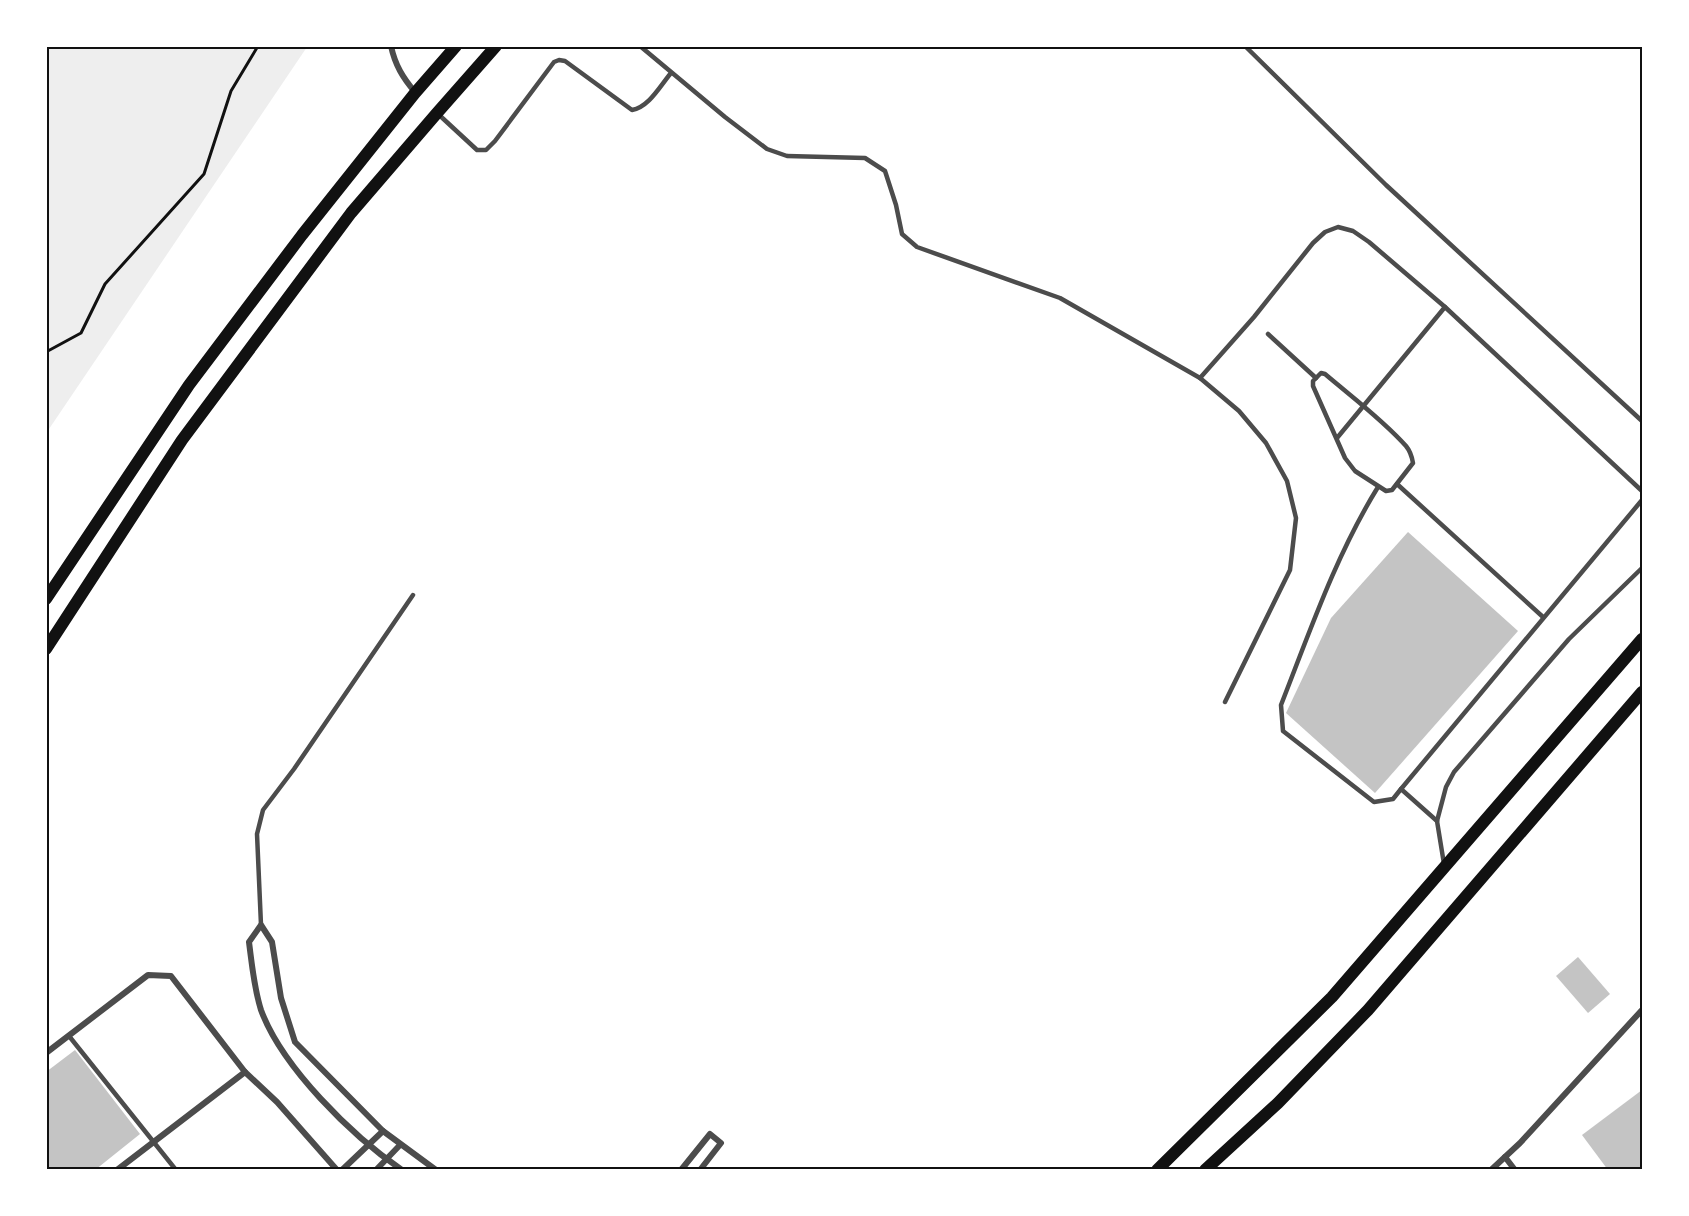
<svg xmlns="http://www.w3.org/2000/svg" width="1689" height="1216" font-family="'Sofia Sans Condensed',sans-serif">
	<rect width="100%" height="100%" fill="#fff"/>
	<path fill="#eee" d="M 47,47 L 307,47 L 47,432 Z"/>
	<g fill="#c4c4c4">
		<path d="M 1408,532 L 1518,631 L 1375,793 L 1286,713 L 1331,618 Z"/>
		<path d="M 1578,957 L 1610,994 L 1588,1013 L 1556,976 Z"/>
		<path d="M 75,1050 L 140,1134 L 95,1170 L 46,1170 L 46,1072 Z"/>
		<path d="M 1642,1090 L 1642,1170 L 1608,1170 L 1582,1135 Z"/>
	</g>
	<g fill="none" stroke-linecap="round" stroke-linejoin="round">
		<path stroke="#111" stroke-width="3" d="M 46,352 L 81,333 L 105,284 L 204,174 L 231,91 L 258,46"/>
		<g stroke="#4c4c4c" stroke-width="4.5">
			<path d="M 640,46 L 725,117 L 767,149 L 787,156 L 865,158 L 885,171 L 896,205 L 902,234 L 917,247 L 1060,298 L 1200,378 L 1239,411 L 1266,443 L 1287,481 L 1296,518 L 1290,570 L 1225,702"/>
			<path d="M 1245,46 L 1386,185 L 1642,421"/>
			<path d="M 437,113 L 477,150 L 486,150 L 495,141 L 554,62 L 559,60 L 565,61 L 632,110 C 649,107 660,86 671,73"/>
			<path d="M 1268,334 L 1316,378"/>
			<path d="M 1321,373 L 1325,374 C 1352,397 1383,420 1406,446 C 1411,452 1412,457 1413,463 L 1392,490 L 1386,491 L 1355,471 L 1345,458 L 1313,386 L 1313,381 Z"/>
			<path d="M 1200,378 L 1254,317 L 1313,243 L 1325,232 L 1338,227 L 1353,231 L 1369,242 L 1445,307 L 1642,491"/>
			<path d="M 1337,438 L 1445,307"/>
			<path d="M 1397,484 L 1543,617"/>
			<path d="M 1378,487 C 1336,555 1310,631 1281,705 L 1283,731 L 1374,802 L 1393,799 L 1401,789"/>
			<path d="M 1437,821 L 1401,789 L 1642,500"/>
			<path d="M 1444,864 L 1437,821 L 1446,787 L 1454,772 L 1569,639 L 1642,568"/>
			<path d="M 261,925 L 257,834 L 263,810 L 294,769 L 413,595"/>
			<path d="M 69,1036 L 176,1170"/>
		</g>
		<g stroke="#4c4c4c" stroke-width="6">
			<path d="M 391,46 C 395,65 403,78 415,92"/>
			<path d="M 46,1053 L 148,975 L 171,976 L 245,1072 L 277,1102 L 337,1170"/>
			<path d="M 1505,1157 L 1515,1170"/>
			<path d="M 117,1170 L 245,1072"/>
			<path d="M 342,1170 L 383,1131"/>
			<path d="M 376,1170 L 400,1145"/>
			<path d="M 402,1170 C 352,1136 282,1067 261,1010 C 254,988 252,965 249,942 L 261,925 L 272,942 L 281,998 L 295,1042 L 383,1131 L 436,1170"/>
			<path d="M 681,1170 L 710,1134 L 721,1143 L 700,1170"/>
			<path d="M 1491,1170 L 1520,1143 L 1642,1010"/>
		</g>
		<g stroke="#111" stroke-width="12">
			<path d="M 46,599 L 189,385 L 302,235 L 415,93 L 456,46"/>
			<path d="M 46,649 L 182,440 L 351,213 L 437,113 L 496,46"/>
			<path d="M 1157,1170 L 1332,997 L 1642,639"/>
			<path d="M 1205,1170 L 1278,1103 L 1368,1010 L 1642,692"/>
		</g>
	</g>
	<rect width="1689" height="1216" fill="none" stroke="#ffffff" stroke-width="96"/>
	<rect x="48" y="48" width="1593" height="1120" fill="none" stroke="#111" stroke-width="2"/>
</svg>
